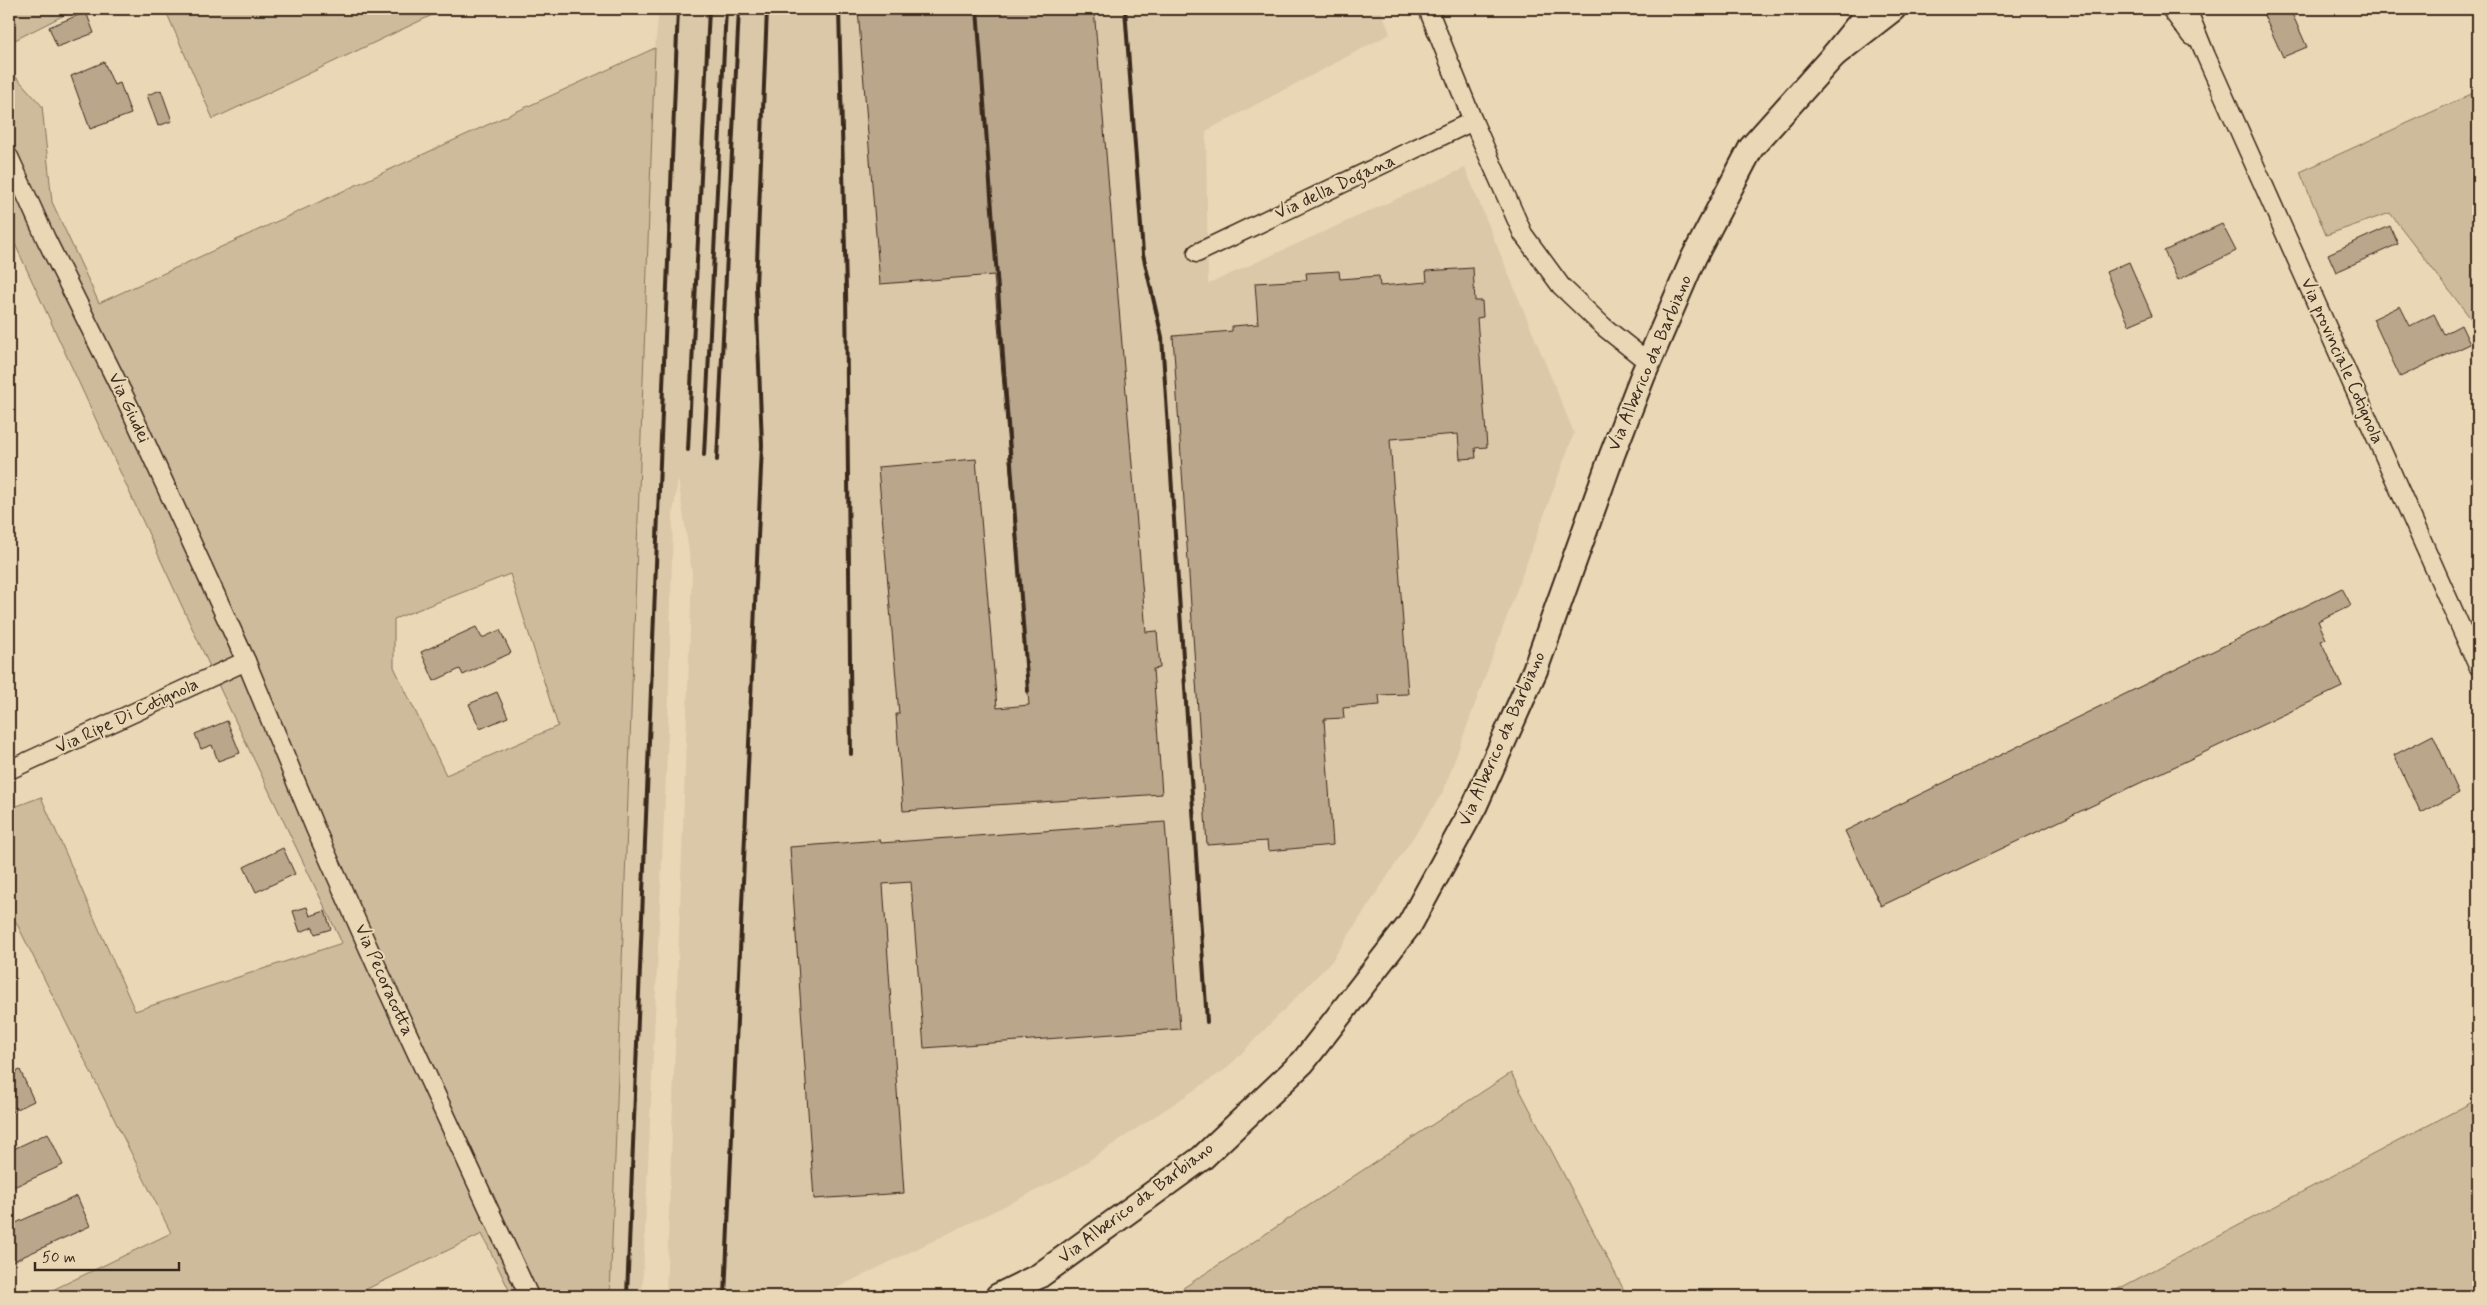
<svg xmlns="http://www.w3.org/2000/svg" width="2487" height="1305" font-family="Mynerve,sans-serif">
	<rect width="100%" height="100%" fill="#ead7b5"/>
	<filter id="ink" filterUnits="userSpaceOnUse"><feTurbulence type="fractalNoise" baseFrequency=".02" numOctaves="2"/><feDisplacementMap in="SourceGraphic" scale="10" xChannelSelector="R" yChannelSelector="G"/><feConvolveMatrix kernelMatrix="1 2 1 2 8 2 1 2 1" color-interpolation-filters="sRGB"/></filter>
	<g filter="url(#ink)">
		<path fill="#dbc8a8" d="M 659,9 L 1381,9 L 1390,34 L 1206,131 L 1208,284 L 1465,168 L 1574,433 L 1443,792 L 1331,962 L 1226,1069 L 1064,1177 L 820,1296 L 666,1296 L 692,573 L 678,479 L 673,515 L 668,731 L 642,1296 L 610,1296 L 655,48 Z"/>
		<g fill="#cebb9c" stroke="#84725d" fill-rule="evenodd">
			<path d="M 9,9 L 76,9 L 9,43 Z"/>
			<path d="M 165,9 L 445,9 L 213,119 Z"/>
			<path d="M 655,48 L 610,1296 L 512,1296 L 482,1234 L 352,1296 L 40,1296 L 171,1233 L 16,922 L 9,925 L 9,809 L 41,797 L 135,1011 L 342,943 L 223,695 L 9,231 L 9,69 L 42,106 L 52,202 L 99,303 ZM 510,574 L 558,726 L 446,775 L 394,667 L 394,619 Z"/>
			<path d="M 2478,91 L 2478,328 L 2390,213 L 2326,235 L 2300,172 Z"/>
			<path d="M 1511,1073 L 1627,1296 L 1171,1296 Z"/>
			<path d="M 2478,1099 L 2478,1296 L 2105,1296 Z"/>
		</g>
		<g fill="#b9a68b" stroke="#3b2a1e">
			<path d="M 858,9 L 1094,9 L 1146,632 L 1157,631 L 1160,668 L 1153,669 L 1162,794 L 903,811 L 896,714 L 899,714 L 878,467 L 976,459 L 997,708 L 1029,705 L 994,275 L 880,284 Z"/>
			<path d="M 2261,9 L 2290,9 L 2307,47 L 2283,57 Z"/>
			<path d="M 86,12 L 94,33 L 57,47 L 49,27 Z"/>
			<path d="M 104,62 L 114,85 L 120,83 L 131,114 L 90,129 L 71,76 Z"/>
			<path d="M 161,90 L 172,121 L 158,126 L 147,95 Z"/>
			<path d="M 2222,224 L 2236,251 L 2178,280 L 2164,251 Z"/>
			<path d="M 2390,226 L 2398,244 L 2336,272 L 2328,254 Z"/>
			<path d="M 2129,262 L 2152,315 L 2129,325 L 2106,272 Z"/>
			<path d="M 1473,268 L 1475,301 L 1482,301 L 1483,317 L 1477,318 L 1487,447 L 1475,448 L 1476,458 L 1460,459 L 1458,434 L 1390,439 L 1408,694 L 1379,695 L 1380,705 L 1343,708 L 1344,718 L 1324,719 L 1333,845 L 1268,851 L 1267,841 L 1207,845 L 1173,336 L 1232,331 L 1232,326 L 1258,324 L 1255,283 L 1307,280 L 1306,273 L 1339,271 L 1340,279 L 1379,276 L 1380,286 L 1427,282 L 1426,271 Z"/>
			<path d="M 2400,306 L 2410,326 L 2434,314 L 2444,334 L 2461,325 L 2470,344 L 2400,377 L 2373,319 Z"/>
			<path d="M 2342,588 L 2351,605 L 2318,621 L 2326,639 L 2321,641 L 2342,687 L 1881,906 L 1845,831 Z"/>
			<path d="M 476,627 L 482,638 L 500,630 L 511,653 L 463,675 L 460,669 L 434,681 L 421,652 Z"/>
			<path d="M 497,692 L 508,717 L 480,729 L 469,704 Z"/>
			<path d="M 227,721 L 240,753 L 218,761 L 212,745 L 201,749 L 195,734 Z"/>
			<path d="M 2433,735 L 2459,793 L 2421,813 L 2394,755 Z"/>
			<path d="M 1165,822 L 1180,1029 L 924,1048 L 911,882 L 883,884 L 904,1193 L 814,1199 L 790,847 L 880,840 L 881,843 Z"/>
			<path d="M 283,848 L 295,874 L 256,892 L 244,867 Z"/>
			<path d="M 307,907 L 310,916 L 325,911 L 331,929 L 315,934 L 313,927 L 300,932 L 293,911 Z"/>
			<path d="M 20,1070 L 34,1101 L 9,1113 L 9,1075 Z"/>
			<path d="M 48,1133 L 63,1165 L 9,1189 L 9,1151 Z"/>
			<path d="M 77,1196 L 90,1226 L 9,1263 L 9,1226 Z"/>
		</g>
		<g fill="none" stroke-linecap="round" stroke-linejoin="round">
			<g stroke="#3b2a1e" stroke-width="21">
				<g id="street">
					<path d="M 1428,9 L 1473,121 L 1523,234 L 1561,286 L 1604,327 L 1648,362"/>
					<path d="M 2171,9 L 2191,36"/>
					<path d="M 2187,9 L 2206,56 L 2478,666"/>
					<path d="M 9,157 L 46,239 L 127,402 L 246,661 L 315,828 L 376,965 L 529,1296"/>
					<path d="M 1197,253 L 1473,121"/>
					<path d="M 9,770 L 246,661"/>
				</g>
			</g>
			<g stroke="#3b2a1e" stroke-width="28">
				<g id="secondary">
					<path d="M 1871,9 L 1834,55 L 1893,9"/>
					<path d="M 998,1296 L 1039,1276 L 1202,1158 L 1303,1062 L 1410,924 L 1475,805 L 1535,670 L 1612,455 L 1643,375 L 1694,257 L 1751,148 L 1834,55"/>
				</g>
			</g>
			<use href="#street" stroke="#ead7b5" stroke-width="18"/>
			<use href="#secondary" stroke="#ead7b5" stroke-width="24"/>
			<g stroke="#3b2a1e" stroke-width="4">
				<path d="M 839,9 L 846,290 L 851,754"/>
				<path d="M 977,9 L 1028,691"/>
				<path d="M 1125,9 L 1143,254 L 1162,337 L 1207,1022"/>
				<path d="M 688,450 L 709,9"/>
				<path d="M 704,455 L 726,9"/>
				<path d="M 717,460 L 739,9"/>
				<path d="M 627,1296 L 678,9"/>
				<path d="M 725,1296 L 762,445 L 756,287 L 767,9"/>
			</g>
		</g>
	</g>
	<g text-anchor="middle" dominant-baseline="central" stroke-width="4" stroke-linejoin="round" paint-order="stroke">
		<g font-size="18" fill="#3b2a1e" stroke="#ead7b5">
			<text transform="translate(1335 187) rotate(-25)">Via della Dogana</text>
			<text transform="translate(2342 361) rotate(66)">Via provinciale Cotignola</text>
			<text transform="translate(1650 363) rotate(-67)">Via Alberico da Barbiano</text>
			<text transform="translate(129 408) rotate(65)">Via Giudei</text>
			<text transform="translate(127 716) rotate(-25)">Via Ripe Di Cotignola</text>
			<text transform="translate(1502 739) rotate(-66)">Via Alberico da Barbiano</text>
			<text transform="translate(384 980) rotate(66)">Via Pecoracotta</text>
			<text transform="translate(1136 1203) rotate(-37)">Via Alberico da Barbiano</text>
		</g>
	</g>
	<rect width="2487" height="1305" fill="none" stroke="#ead7b5" stroke-width="30"/>
	<rect x="15" y="15" width="2457" height="1275" fill="none" stroke="#3b2a1e" stroke-width="2" filter="url(#ink)"/>
	<path d="M35 1262v8h144v-8" fill="none" stroke="#3b2a1e" stroke-width="2.5"/>
	<text x="42" y="1262" font-size="15" fill="#3b2a1e" stroke="#ead7b5" stroke-width="4" paint-order="stroke">50 m</text>
</svg>
